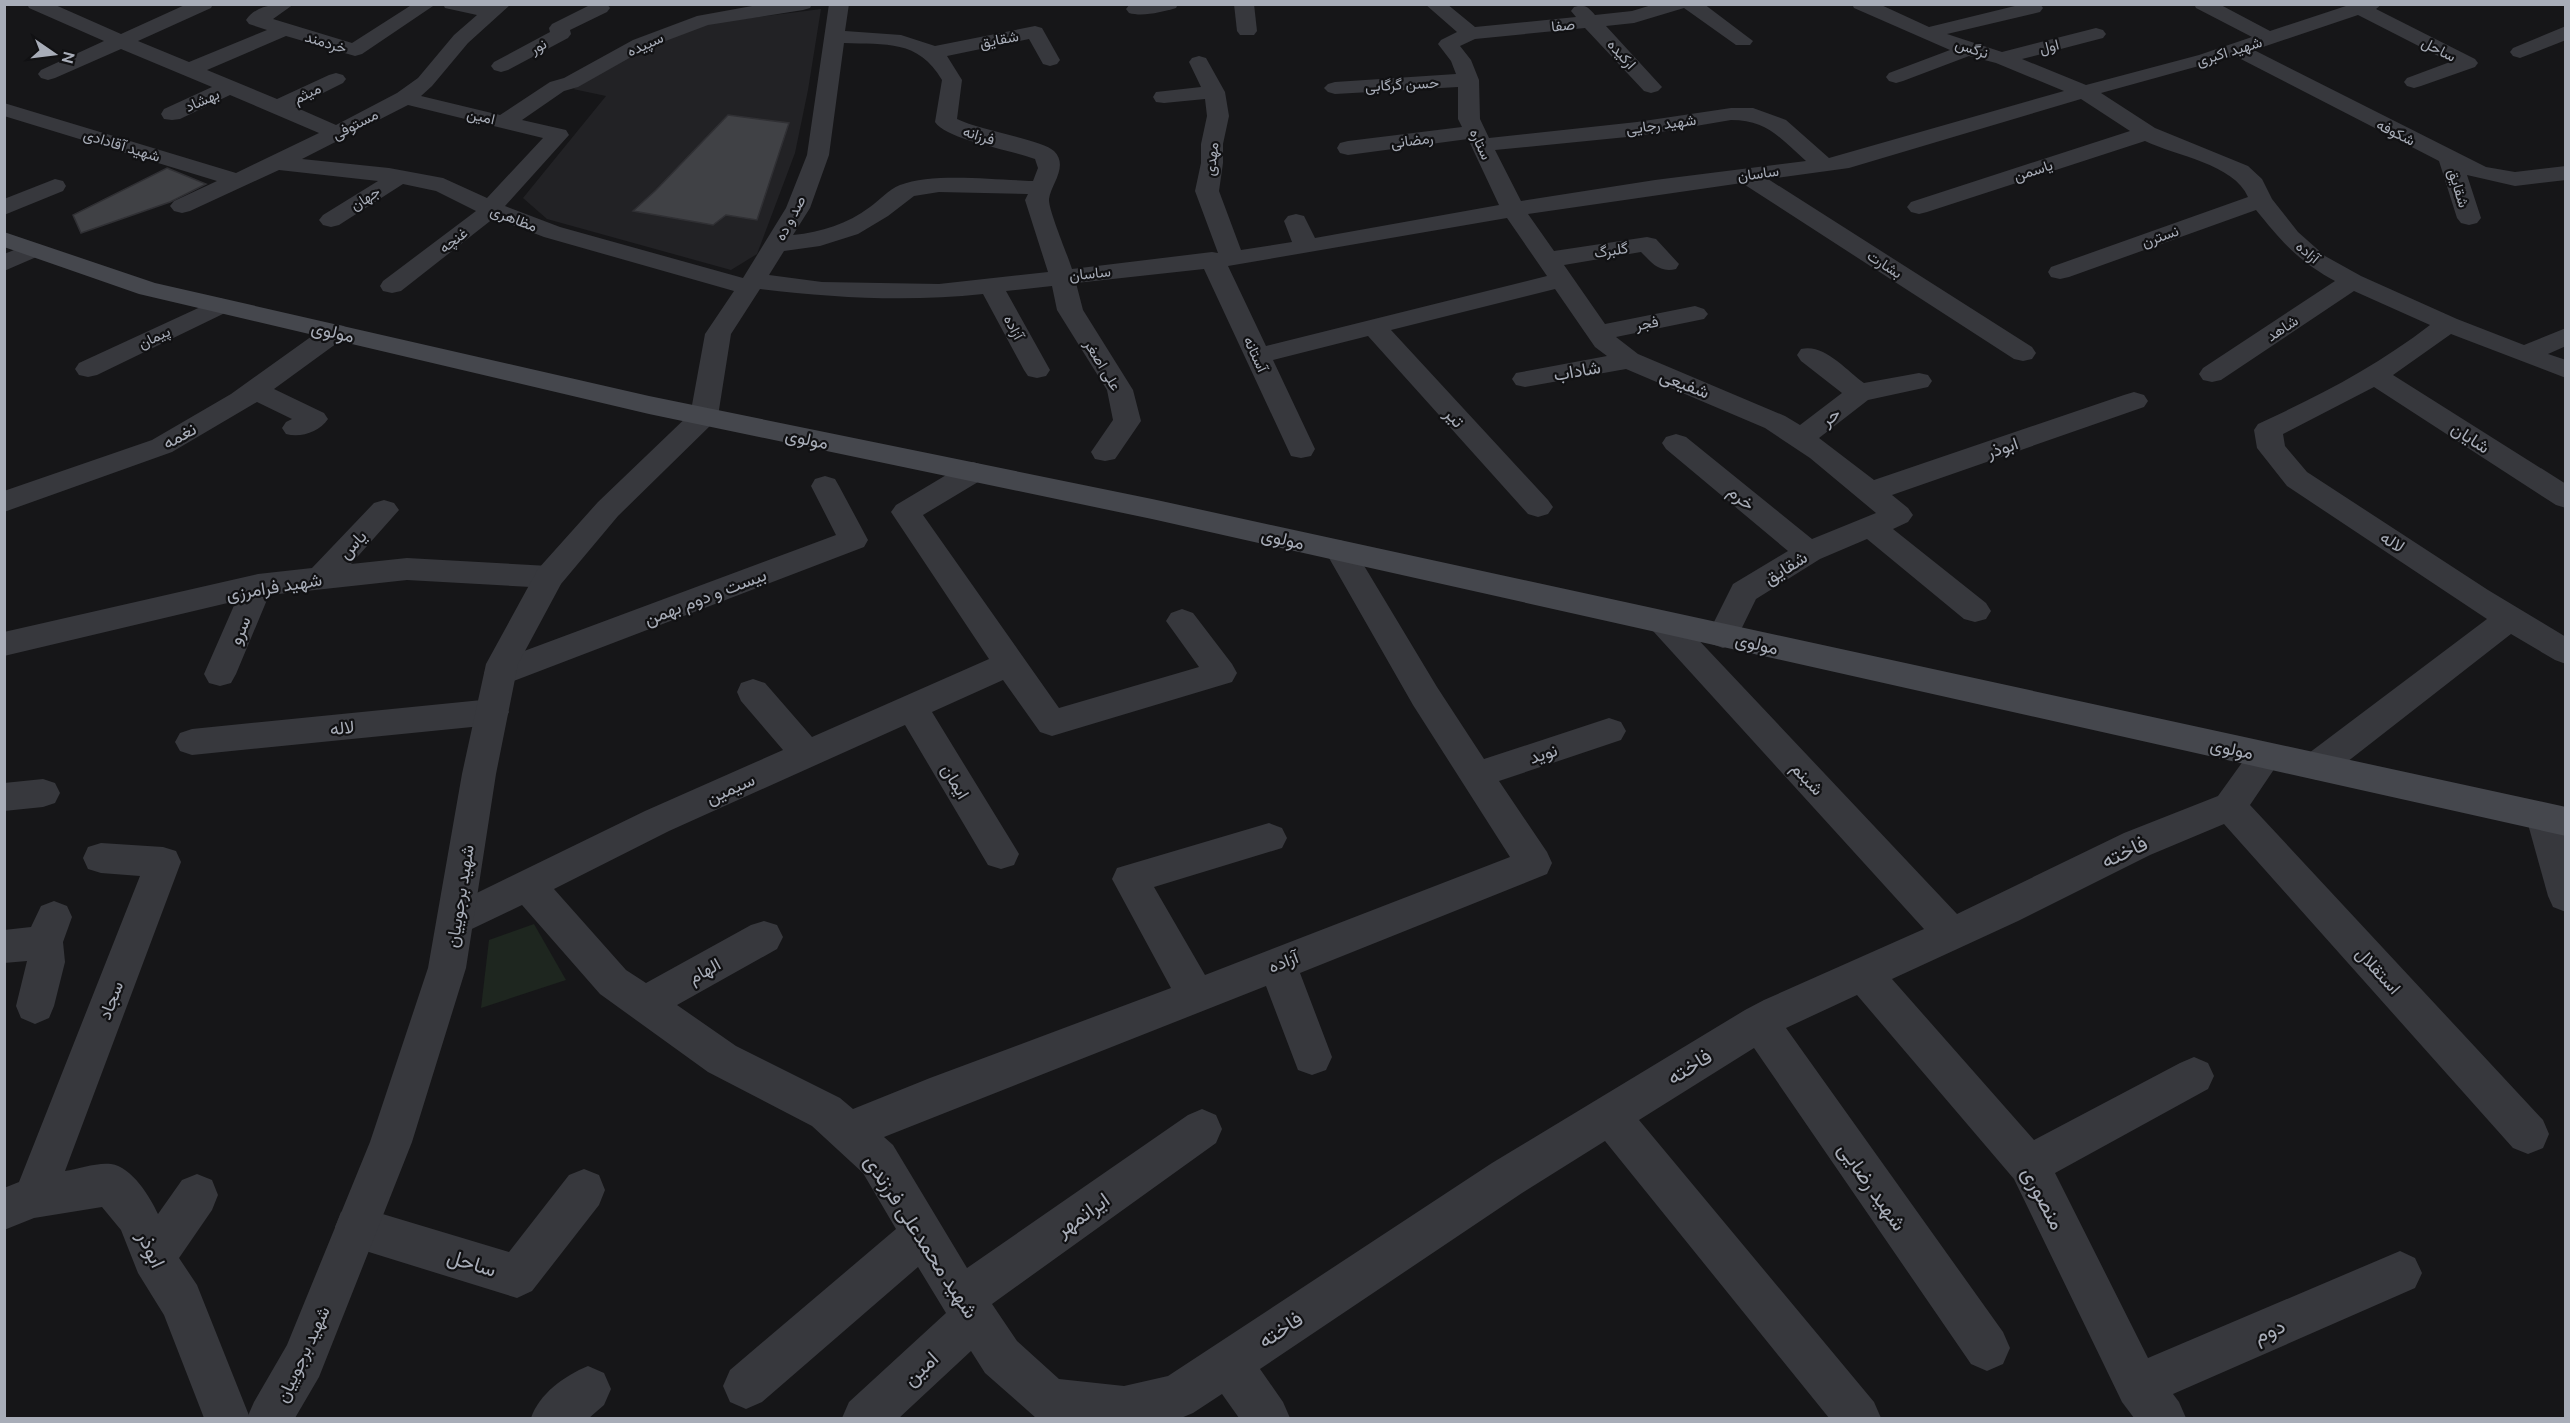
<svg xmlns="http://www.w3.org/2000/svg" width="2570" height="1423" font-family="Ubuntu,Vazirmatn,sans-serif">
	<rect width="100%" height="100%" fill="#161618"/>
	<path fill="#222225" d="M 821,9 L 808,90 L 795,153 L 757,254 L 731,270 L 547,219 L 523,198 L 606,96 L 573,89 L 645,48 L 711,23 Z"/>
	<path fill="#1e261f" d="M 534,924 L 566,980 L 481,1008 L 489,940 Z"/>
	<g fill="#404145" stroke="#303034" stroke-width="1.5">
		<path d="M 728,115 L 789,123 L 757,220 L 726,215 L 713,225 L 633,211 L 656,190 Z"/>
		<path d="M 167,168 L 206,184 L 170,202 L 81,233 L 73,215 Z"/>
	</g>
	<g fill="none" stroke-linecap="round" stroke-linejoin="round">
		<g fill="#37383d" fill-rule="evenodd">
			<path d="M 27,4 L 53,4 L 121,34 L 187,4 L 213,4 L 211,8 L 138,41 L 189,62 L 267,30 L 249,24 L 246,20 C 257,4 277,4 294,4 L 273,19 L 352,43 L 413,4 L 436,4 L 362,54 L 355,56 L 286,36 L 207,70 L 277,99 L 329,75 L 336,73 L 343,75 L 346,79 L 343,83 L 295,107 L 336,125 L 397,93 L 418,78 L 454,35 L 477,15 L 445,8 L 443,4 L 511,4 L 468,43 L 432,86 L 421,96 L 500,115 L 550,82 L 564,78 L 633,40 L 697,16 L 763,4 L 812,4 L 810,8 L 803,10 L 708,25 L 647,48 L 578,87 L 564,91 L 522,120 L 566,130 L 569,135 L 505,206 L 560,227 L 743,278 L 786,208 L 807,155 L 829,4 L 849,4 L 845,31 L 901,35 L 935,46 L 1035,26 L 1042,28 L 1060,60 L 1057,64 L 1050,66 L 1043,64 L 1029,39 L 947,56 L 962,80 L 957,119 C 979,130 1042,140 1054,151 C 1069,166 1051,184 1049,199 C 1048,209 1068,256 1072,269 L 1212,252 L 1218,253 L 1195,191 L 1201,163 L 1201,144 L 1207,116 L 1205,99 L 1164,103 L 1156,102 L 1153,97 L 1156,92 L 1201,87 L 1189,62 L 1192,58 L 1199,56 L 1206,58 L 1225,92 L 1229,116 L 1223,144 L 1223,163 L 1219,191 L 1241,250 L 1292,242 L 1284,221 L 1288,216 L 1296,214 L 1304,216 L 1315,238 L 1499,205 L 1468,139 L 1348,155 L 1340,153 L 1337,148 L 1340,143 L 1348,141 L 1462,127 L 1458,119 L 1458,87 L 1335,94 L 1328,92 L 1324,88 L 1328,84 L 1335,82 L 1456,74 L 1451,61 L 1438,44 L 1441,40 L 1457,32 L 1425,4 L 1447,4 L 1475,27 L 1576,17 L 1571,11 L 1574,7 C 1585,4 1588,7 1595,15 L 1632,11 L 1655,4 L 1704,4 L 1753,41 L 1750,45 L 1736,45 L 1684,8 L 1634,23 L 1606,26 L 1662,87 L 1658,91 L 1651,93 L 1644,91 L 1585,28 L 1475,39 L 1460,46 L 1471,60 L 1479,80 L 1480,119 L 1489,138 L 1637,122 L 1731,108 L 1753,108 L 1786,120 L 1829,158 L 2064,91 L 1996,63 L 1969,56 L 1903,81 L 1896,83 L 1889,81 L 1886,77 L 1889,73 L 1950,50 L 1854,8 L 1852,4 L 1879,4 L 1929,27 L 2023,4 L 2040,4 L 2043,8 L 2040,12 L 1947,34 L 2002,52 L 2096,28 L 2103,30 L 2106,34 L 2103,38 L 2022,59 L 2086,85 L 2199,55 L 2252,37 L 2196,8 L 2194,4 L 2219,4 L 2270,31 L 2352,4 L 2382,4 L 2376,9 L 2475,59 L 2478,63 L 2475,67 L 2421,86 L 2414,88 L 2407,86 L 2404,82 L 2407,78 L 2450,62 L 2358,15 L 2254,50 L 2486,167 L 2515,172 L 2566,166 L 2566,180 L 2515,186 L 2467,175 L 2481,218 L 2477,223 L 2469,225 L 2461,223 L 2457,218 L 2439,161 L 2235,56 L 2101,93 L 2155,128 L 2248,166 L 2262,179 L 2272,199 L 2298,232 L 2325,256 L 2361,276 L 2457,319 L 2524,345 L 2566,328 L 2566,346 L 2548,354 L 2566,360 L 2566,378 L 2451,334 L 2393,375 L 2566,484 L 2566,508 L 2556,505 L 2374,387 L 2283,434 L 2285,446 L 2307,472 L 2488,590 L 2566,637 L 2566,664 L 2555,660 L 2511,634 L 2329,776 L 2317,780 L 2305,776 L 2300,766 L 2305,756 L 2487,619 L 2287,486 L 2257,448 L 2254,430 L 2258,424 C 2319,396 2377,366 2430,325 L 2354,291 L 2221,380 L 2212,382 L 2203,380 L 2199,374 L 2203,368 L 2335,281 C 2298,261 2282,242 2256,210 L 2069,277 L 2060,279 L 2051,277 L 2048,272 L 2051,267 L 2248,197 C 2234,164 2176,156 2145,141 L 1927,212 L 1919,214 L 1911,212 L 1907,207 L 1911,202 L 2130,131 L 2081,99 L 1849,168 L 1768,179 L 2032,347 L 2036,353 L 2032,359 L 2023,361 L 2014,359 L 1742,183 L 1528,214 L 1554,251 L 1647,237 L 1656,239 L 1679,264 L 1676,269 C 1659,273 1652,263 1641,252 L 1564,265 L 1605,324 L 1695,306 L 1704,309 L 1708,314 L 1704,319 L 1616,337 L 1638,354 L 1785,416 L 1800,425 L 1842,393 L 1801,361 L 1797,355 L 1801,349 C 1824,343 1846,370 1864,383 L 1919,373 L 1928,375 L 1932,381 L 1928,387 L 1868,400 L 1819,438 L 1874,480 L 2124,395 L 2134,392 L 2144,395 L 2148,401 L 2144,407 L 1892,495 L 1908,508 L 1913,515 L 1908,522 L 1893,529 L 1986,603 L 1991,611 L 1986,619 L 1975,622 L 1964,619 L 1867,539 L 1820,559 L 1756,599 L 1734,644 L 1723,648 L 1712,644 L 1707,636 L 1733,584 L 1788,551 L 1666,449 L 1662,443 L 1666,437 L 1676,434 L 1686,437 L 1812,539 L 1876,513 L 1810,458 L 1765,428 L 1626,369 L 1525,387 L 1516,385 L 1512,379 L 1516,373 L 1607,356 L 1595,347 L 1555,289 L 1391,330 L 1548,500 L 1553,507 L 1548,514 L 1538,517 L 1528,514 L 1368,336 L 1273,360 L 1315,449 L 1311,456 L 1301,458 L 1291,456 L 1204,269 L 1076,283 L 1083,310 L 1133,390 L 1141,421 L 1115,459 L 1105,461 L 1095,459 L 1091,452 L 1113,420 L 1107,390 L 1057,310 L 1052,286 L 1006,291 L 1050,370 L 1046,376 L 1037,378 L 1028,376 L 1024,370 L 983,294 C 909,302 834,298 760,289 L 731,334 L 718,416 L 714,422 L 704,425 L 694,422 L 690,416 L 705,334 L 734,291 L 544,237 L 494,218 L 401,291 L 392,293 L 383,291 L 380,286 L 383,281 L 476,211 L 436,191 L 403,184 L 339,225 L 331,227 L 323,225 L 319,220 L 323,215 L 378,181 L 279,170 L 190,211 L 182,213 L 174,211 L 170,206 L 174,201 L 217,181 L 4,116 L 4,103 L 236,173 L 319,133 L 230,95 L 180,119 L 172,120 L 164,119 L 161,114 L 164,109 L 212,87 L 121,49 L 55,78 L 48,80 L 41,78 L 38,74 L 41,70 L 104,41 L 29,8 ZM 844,43 C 886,45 918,39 942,80 L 935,122 C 947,140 1012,150 1035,159 L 1038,168 L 1033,181 C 996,180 933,172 900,185 C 888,190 880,200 870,207 C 847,224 822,232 793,235 L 810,208 L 829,155 ZM 408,105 L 543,138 L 487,198 L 443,178 L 389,168 L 302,159 ZM 1731,120 C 1767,120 1780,138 1806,161 L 1655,180 L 1521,201 L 1495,150 L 1637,136 ZM 939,192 L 1028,194 L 1025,200 L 1048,272 L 939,284 L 822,282 L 769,275 L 784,251 L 820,246 L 858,234 L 888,216 L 914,196 ZM 1507,218 L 1547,276 L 1266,346 L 1228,266 Z"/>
			<path d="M 592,4 L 607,4 L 610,8 L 607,12 L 570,30 L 571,34 L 568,38 L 508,70 L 501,72 L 494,70 L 491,66 L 494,62 L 550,32 L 549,28 L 552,24 Z"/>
			<path d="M 1130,4 L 1178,4 L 1176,8 C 1162,12 1143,17 1129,13 L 1126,9 Z"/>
			<path d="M 1234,4 L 1254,4 L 1257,31 L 1254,35 L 1240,35 L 1237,31 Z"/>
			<path d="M 2566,26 L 2566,40 L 2520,58 L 2513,56 L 2510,52 L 2513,48 Z"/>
			<path d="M 55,179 L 63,181 L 66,186 L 63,191 L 4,215 L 4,199 Z"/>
			<path d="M 32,243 L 41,245 L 44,250 L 41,255 L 4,271 L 4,254 Z"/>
			<path d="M 220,298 L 229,301 L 233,306 L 229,311 L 97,375 L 88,377 L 79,375 L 75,369 L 79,363 Z"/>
			<path d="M 335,324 L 344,326 L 348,332 L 344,338 L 274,389 L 324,413 L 328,419 C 319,432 301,438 286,434 L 282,428 L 286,422 L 292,419 L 257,402 L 172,452 L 4,512 L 4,491 L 152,440 L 231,394 L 326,326 Z"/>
			<path d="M 973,462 L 983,465 L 987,472 L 983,479 L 923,515 L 1059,708 L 1199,667 L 1166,621 L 1171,613 L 1182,609 L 1193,613 L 1232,664 L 1237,673 L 1232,682 L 1052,736 L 1040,732 L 1003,680 L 932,712 L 1019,854 L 1014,865 L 1001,869 L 988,865 L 905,725 L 669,831 L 554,889 L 626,970 L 646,983 L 751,925 L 764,921 L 777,925 L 783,937 L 777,949 L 677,1005 L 736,1046 L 840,1098 L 853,1109 L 930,1078 L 1171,988 L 1112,879 L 1117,868 L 1269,823 L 1282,828 L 1287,838 L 1282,848 L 1154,887 L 1205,975 L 1510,857 L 1413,705 L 1325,551 L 1329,544 L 1340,540 L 1351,544 L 1437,687 L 1484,759 L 1609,718 L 1621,722 L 1626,731 L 1621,740 L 1499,781 L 1547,852 L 1552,863 L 1547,874 L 1300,973 L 1332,1057 L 1326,1070 L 1312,1075 L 1298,1070 L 1266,986 L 884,1137 L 893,1145 L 967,1268 L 1188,1115 L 1202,1109 L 1216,1115 L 1222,1129 L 1216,1143 L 992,1304 L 1017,1341 L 1059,1379 L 1124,1386 L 1168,1376 L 1492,1163 L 1745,1010 L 1764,1000 L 1924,929 L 1653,631 L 1648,623 L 1653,615 L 1664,611 L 1675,615 L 1957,914 L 2124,833 L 2218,796 L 2254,746 L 2266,743 L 2278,746 L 2283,756 L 2250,805 L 2543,1120 L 2549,1134 L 2543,1148 L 2528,1154 L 2513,1148 L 2224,824 L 2150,855 L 2018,921 L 1892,979 L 2034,1140 L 2180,1063 L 2194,1057 L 2208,1063 L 2214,1076 L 2208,1089 L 2055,1173 L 2148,1358 L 2400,1251 L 2415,1258 L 2422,1273 L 2415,1288 L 2173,1394 L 2179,1402 L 2186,1418 L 2134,1418 L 2122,1402 L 2014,1179 L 1857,995 L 1786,1028 L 2003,1332 L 2010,1348 L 2003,1364 L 1987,1371 L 1971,1364 L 1754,1048 L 1639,1120 L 1874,1402 L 1881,1418 L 1829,1418 L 1605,1141 L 1522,1193 L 1260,1369 L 1283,1402 L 1290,1418 L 1239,1418 L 1222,1394 L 1193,1413 L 1181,1418 L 1036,1418 L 985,1373 L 971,1351 L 899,1418 L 842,1418 L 849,1402 L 946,1313 L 918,1267 L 762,1402 L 746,1409 L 730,1402 L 723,1386 L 730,1370 L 896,1229 L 863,1173 L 812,1126 L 708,1072 L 600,994 L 522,905 L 455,937 L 442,932 L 437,921 L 442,910 L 645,811 L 783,750 L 741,701 L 737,692 L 741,683 L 753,679 L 765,683 L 812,737 L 989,659 L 891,512 L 896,505 L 963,465 Z"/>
			<path d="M 825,476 L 835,479 L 839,486 L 868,540 L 864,547 L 511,682 L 500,685 L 489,682 L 484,673 L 489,664 L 836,535 L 811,486 L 815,479 Z"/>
			<path d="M 384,500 L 394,503 L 399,510 L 351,564 L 407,558 L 549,566 L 560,569 L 564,577 L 560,585 L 549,588 L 407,580 L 269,595 L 236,674 L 231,683 L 220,686 L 209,683 L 204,674 L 236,601 L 4,656 L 4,632 L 258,574 L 312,568 L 374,503 Z"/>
			<path d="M 492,699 L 504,703 L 509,712 L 504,721 L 492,725 L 192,755 L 180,751 L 175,742 L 180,733 L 192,729 Z"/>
			<path d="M 43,779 L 55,783 L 60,793 L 55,803 L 43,807 L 4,811 L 4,783 Z"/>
			<path d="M 2544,803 L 2556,807 L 2566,831 L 2566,912 L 2553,907 L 2548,896 L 2526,817 L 2532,807 Z"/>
			<path d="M 101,843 L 163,847 L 176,851 L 181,862 L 65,1171 C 78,1169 98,1162 111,1164 C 132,1167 150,1197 158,1214 L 182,1180 L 197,1174 L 212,1180 L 218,1195 L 212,1210 L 179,1258 L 197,1285 L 250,1418 L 204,1418 L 164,1315 L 138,1273 L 121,1230 L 102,1207 L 34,1218 L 4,1230 L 4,1188 L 19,1182 L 140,876 L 101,873 L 88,869 L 83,858 L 88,847 Z"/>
			<path d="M 54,901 L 67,906 L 72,917 L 63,942 L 65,962 L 54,1006 L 49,1018 L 35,1024 L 21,1018 L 16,1006 L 27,961 L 4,963 L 4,930 L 31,927 L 41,906 Z"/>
			<path d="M 584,1169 L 599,1175 L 605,1190 L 599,1205 L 532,1291 L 517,1298 L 356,1248 L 341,1242 L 335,1227 L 341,1212 L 356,1206 L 509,1252 L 569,1175 Z"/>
			<path d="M 588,1366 L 604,1373 L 611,1389 L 604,1405 L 589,1418 L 531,1418 C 539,1394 564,1376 588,1366 Z"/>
		</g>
		<path fill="#37383d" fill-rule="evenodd" d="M 704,407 L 714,410 L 718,416 L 714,422 L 618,516 L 561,584 L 518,664 L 496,774 L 466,968 L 412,1142 L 319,1377 L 295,1418 L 247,1418 L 254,1402 L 287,1345 L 370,1142 L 428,968 L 462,774 L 486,664 L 538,569 L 598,502 L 694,410 Z"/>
		<path fill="#45474d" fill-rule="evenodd" d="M 4,232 L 155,283 L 649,396 L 1152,499 L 2566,807 L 2566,836 L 1152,519 L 649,414 L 139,294 L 4,247 Z"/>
	</g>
	<g text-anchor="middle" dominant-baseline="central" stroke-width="4.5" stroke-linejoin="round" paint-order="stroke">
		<g font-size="15" fill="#a8adb8" stroke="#111113">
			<text transform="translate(1563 25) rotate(-6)">صفا</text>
			<text transform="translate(999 39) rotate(-11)">شقایق</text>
			<text transform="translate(326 42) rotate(17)">خردمند</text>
			<text transform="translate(645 44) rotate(-24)">سپیده</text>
			<text transform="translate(538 46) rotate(-28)">نور</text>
			<text transform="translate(2049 46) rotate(-14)">اول</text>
			<text transform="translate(1972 48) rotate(19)">نرگس</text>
			<text transform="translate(2439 49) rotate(27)">ساحل</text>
			<text transform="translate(2229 51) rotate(-17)">شهید اکبری</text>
			<text transform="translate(1622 54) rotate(48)">ارکیده</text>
			<text transform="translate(1402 84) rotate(-3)">حسن گرگابی</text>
			<text transform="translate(307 93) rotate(-26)">میثم</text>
			<text transform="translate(202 100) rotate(-24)">بهشاد</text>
			<text transform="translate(481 116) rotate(13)">امین</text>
			<text transform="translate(355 124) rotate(-27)">مستوفی</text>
			<text transform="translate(1661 124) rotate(-8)">شهید رجایی</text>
			<text transform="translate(2396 132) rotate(27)">شکوفه</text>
			<text transform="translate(979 135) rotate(17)">فرزانه</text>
			<text transform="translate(1412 140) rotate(-7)">رمضانی</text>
			<text transform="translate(1481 144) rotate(65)">ستاره</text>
			<text transform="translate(122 145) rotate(17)">شهید آقادادی</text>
			<text transform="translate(1211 159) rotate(-83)">مهدی</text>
			<text transform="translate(2033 170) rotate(-18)">یاسمن</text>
			<text transform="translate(1758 173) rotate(-8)">ساسان</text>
			<text transform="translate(2459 188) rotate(73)">شقایق</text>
			<text transform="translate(365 198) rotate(-32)">جهان</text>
			<text transform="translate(514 218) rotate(21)">مظاهری</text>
			<text transform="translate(790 218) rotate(-62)">صد و ده</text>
			<text transform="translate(2160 236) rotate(-20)">نسترن</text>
			<text transform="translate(453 240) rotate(-37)">غنچه</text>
			<text transform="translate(1611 250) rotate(-9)">گلبرگ</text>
			<text transform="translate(2308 252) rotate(40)">آزاده</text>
			<text transform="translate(1885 264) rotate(33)">بشارت</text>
			<text transform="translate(1090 273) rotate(-6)">ساسان</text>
			<text transform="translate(1647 323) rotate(-11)">فجر</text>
			<text transform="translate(1014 327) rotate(62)">آزاده</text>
			<text transform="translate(2282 328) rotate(-33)">شاهد</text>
			<text transform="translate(154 337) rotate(-26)">پیمان</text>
			<text transform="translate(1256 354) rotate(65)">آستانه</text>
			<text transform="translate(1103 365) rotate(59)">علی اصغر</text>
		</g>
		<g font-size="18" fill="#a8adb8" stroke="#111113">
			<text transform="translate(333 331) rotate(13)">مولوی</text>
			<text transform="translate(1577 370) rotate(-10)">شاداب</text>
			<text transform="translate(1685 383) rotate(21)">شفیعی</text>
			<text transform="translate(1830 416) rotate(-38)">حر</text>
			<text transform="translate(1455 417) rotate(48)">تیر</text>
			<text transform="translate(179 435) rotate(-29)">نغمه</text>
			<text transform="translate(2471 437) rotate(33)">شایان</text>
			<text transform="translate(807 438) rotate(12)">مولوی</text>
			<text transform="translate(2002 447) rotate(-19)">ابوذر</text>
			<text transform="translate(1742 497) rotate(39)">خرم</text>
			<text transform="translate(1283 538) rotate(13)">مولوی</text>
			<text transform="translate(2393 541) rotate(33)">لاله</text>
			<text transform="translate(352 544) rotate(-47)">یاس</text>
			<text transform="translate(1785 567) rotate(-32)">شقایق</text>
			<text transform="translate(274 586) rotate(-9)">شهید فرامرزی</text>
			<text transform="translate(705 596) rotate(-21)">بیست و دوم بهمن</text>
			<text transform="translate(239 630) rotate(-67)">سرو</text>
			<text transform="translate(1757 643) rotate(13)">مولوی</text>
			<text transform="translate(342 727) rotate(-6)">لاله</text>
			<text transform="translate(2232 748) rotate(12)">مولوی</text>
			<text transform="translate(1543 753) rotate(-18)">نوید</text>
			<text transform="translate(1808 778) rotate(47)">شبنم</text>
			<text transform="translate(956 781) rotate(59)">ایمان</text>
			<text transform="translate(730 788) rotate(-24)">سیمین</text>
			<text transform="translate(459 896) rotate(-81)">شهید برجوییان</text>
			<text transform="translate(1283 961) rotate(-21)">آزاده</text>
			<text transform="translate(704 970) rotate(-29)">الهام</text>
			<text transform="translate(2379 970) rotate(48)">استقلال</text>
			<text transform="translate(110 1000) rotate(-69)">سجاد</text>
			<text transform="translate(302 1354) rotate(-65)">شهید برجوییان</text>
		</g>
		<g font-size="21" fill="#a8adb8" stroke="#111113">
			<text transform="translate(2124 851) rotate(-25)">فاخته</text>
			<text transform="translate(1689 1066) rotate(-32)">فاخته</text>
			<text transform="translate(1873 1186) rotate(55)">شهید رضایی</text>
			<text transform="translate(2044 1198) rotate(62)">منصوری</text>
			<text transform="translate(1082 1214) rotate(-35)">ایرانمهر</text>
			<text transform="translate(922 1236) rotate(57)">شهید محمدعلی فرزندی</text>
			<text transform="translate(152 1249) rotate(65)">ابوذر</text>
			<text transform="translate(472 1262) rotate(17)">ساحل</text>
			<text transform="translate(1280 1329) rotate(-33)">فاخته</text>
			<text transform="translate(2269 1330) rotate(-23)">دوم</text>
			<text transform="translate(920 1368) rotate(-43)">امین</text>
		</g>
	</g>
	<rect width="2570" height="1423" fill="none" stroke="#a8adb8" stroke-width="12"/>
	<g transform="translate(54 54) rotate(104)" stroke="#111113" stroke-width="4.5" paint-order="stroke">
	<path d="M0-4.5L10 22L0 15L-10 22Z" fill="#a8adb8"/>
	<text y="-9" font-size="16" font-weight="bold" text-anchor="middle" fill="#a8adb8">N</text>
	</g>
</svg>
